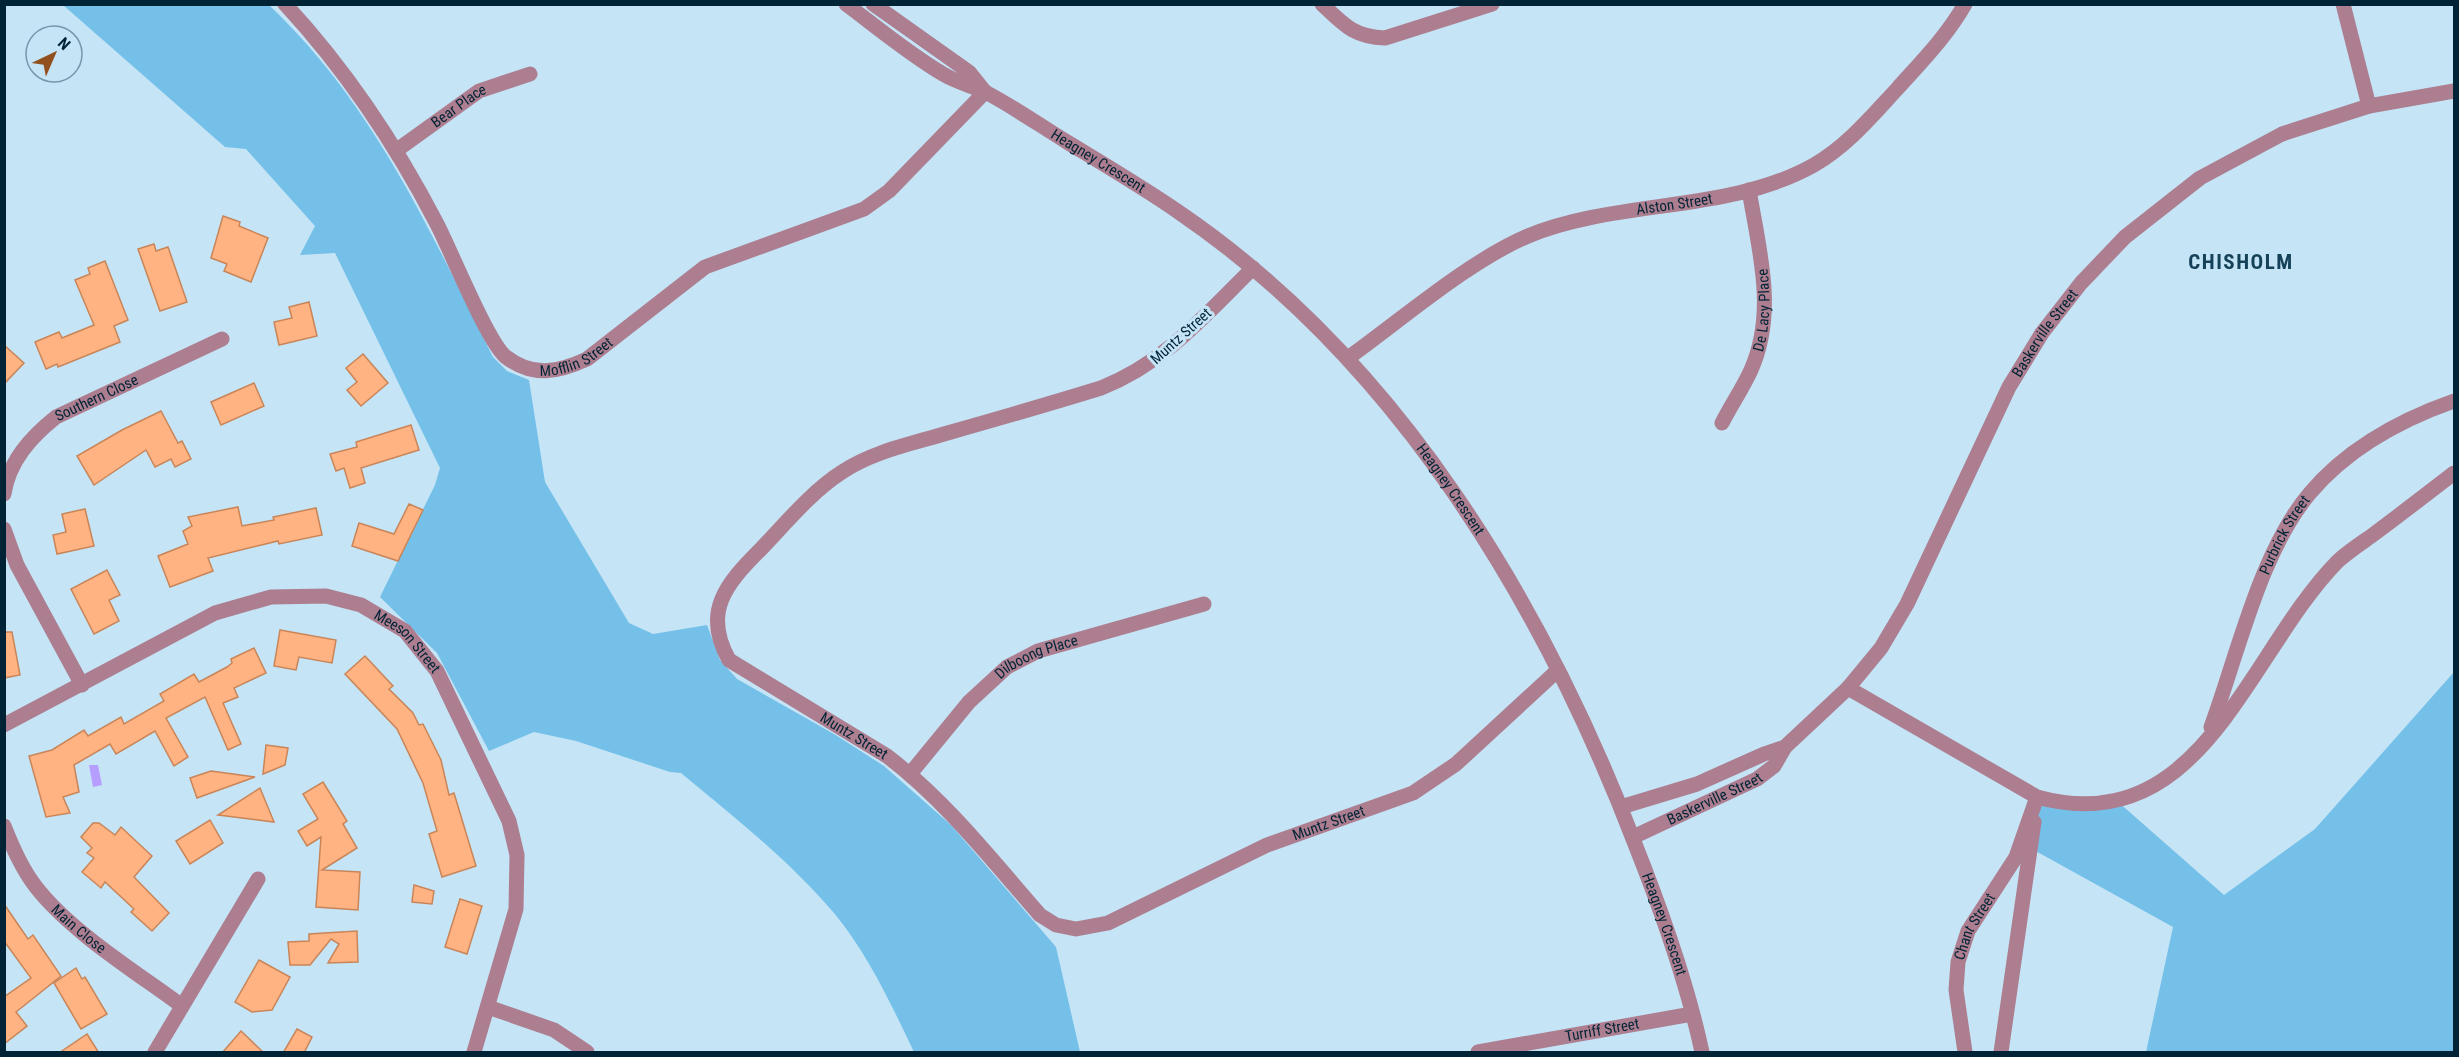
<svg xmlns="http://www.w3.org/2000/svg" width="2459" height="1057" font-family="'Roboto Condensed',sans-serif">
	<rect width="100%" height="100%" fill="#c5e4f6"/>
	<g fill="#75c0e9">
		<path d="M 63,5 L 269,5 C 373,103 430,231 493,357 L 507,371 L 529,380 L 545,482 L 629,623 L 653,634 L 707,625 L 720,660 L 737,679 L 834,734 L 884,766 L 951,825 L 1056,947 L 1080,1052 L 914,1052 C 891,1004 868,954 834,913 C 789,860 734,817 681,773 L 670,772 L 576,741 L 534,732 L 489,751 L 437,653 L 380,597 L 435,485 L 440,468 L 335,253 L 300,255 L 315,226 L 246,149 L 225,147 Z"/>
		<path d="M 2454,672 L 2454,1052 L 2146,1052 L 2173,927 L 2032,849 L 2037,797 L 2117,801 L 2224,895 L 2315,829 Z"/>
	</g>
	<path fill="#b69eff" d="M 89,765 L 98,765 L 102,785 L 93,787 Z"/>
	<g fill="#ffb382" stroke="#c98558" stroke-width="1.5">
		<path d="M 223,216 L 240,222 L 239,226 L 268,238 L 251,282 L 224,271 L 227,264 L 211,258 Z"/>
		<path d="M 154,244 L 156,251 L 168,247 L 187,302 L 160,311 L 138,249 Z"/>
		<path d="M 105,261 L 128,320 L 114,326 L 120,342 L 58,367 L 57,364 L 46,369 L 35,342 L 59,332 L 62,338 L 94,325 L 75,280 L 90,274 L 88,268 Z"/>
		<path d="M 309,302 L 317,336 L 279,345 L 274,322 L 292,318 L 289,307 Z"/>
		<path d="M 4,345 L 24,363 L 4,384 Z"/>
		<path d="M 363,354 L 388,383 L 361,406 L 347,390 L 357,382 L 346,368 Z"/>
		<path d="M 254,383 L 264,406 L 221,425 L 211,402 Z"/>
		<path d="M 161,411 L 178,443 L 182,441 L 191,459 L 175,467 L 171,459 L 155,467 L 146,450 L 94,485 L 77,456 L 122,430 Z"/>
		<path d="M 411,425 L 419,450 L 361,468 L 365,483 L 350,488 L 344,468 L 336,471 L 330,454 L 357,447 L 356,442 Z"/>
		<path d="M 409,504 L 423,510 L 398,561 L 352,546 L 359,523 L 394,534 Z"/>
		<path d="M 238,507 L 242,526 L 274,520 L 273,517 L 316,508 L 322,535 L 279,544 L 278,541 L 208,558 L 213,571 L 170,587 L 158,556 L 188,544 L 183,531 L 192,526 L 188,517 Z"/>
		<path d="M 85,509 L 94,546 L 57,554 L 53,535 L 66,532 L 62,514 Z"/>
		<path d="M 107,570 L 120,595 L 109,600 L 119,621 L 94,634 L 71,589 Z"/>
		<path d="M 280,630 L 336,640 L 332,663 L 299,657 L 296,670 L 274,666 Z"/>
		<path d="M 4,632 L 12,632 L 20,675 L 4,678 Z"/>
		<path d="M 254,648 L 266,673 L 234,688 L 238,697 L 223,703 L 241,744 L 228,750 L 205,697 L 166,718 L 188,757 L 174,766 L 155,731 L 116,754 L 110,744 L 74,765 L 79,792 L 63,797 L 70,813 L 46,817 L 29,756 L 52,750 L 84,730 L 88,736 L 121,717 L 124,724 L 164,701 L 160,694 L 194,674 L 199,682 L 227,667 L 232,663 L 231,659 Z"/>
		<path d="M 365,656 L 393,686 L 389,689 L 413,713 L 419,725 L 423,724 L 441,760 L 449,795 L 454,793 L 476,866 L 442,877 L 429,834 L 437,831 L 423,783 L 397,729 L 345,674 Z"/>
		<path d="M 266,745 L 288,748 L 285,765 L 263,774 Z"/>
		<path d="M 211,771 L 255,777 L 197,798 L 190,778 Z"/>
		<path d="M 323,782 L 347,821 L 343,824 L 357,848 L 322,870 L 360,872 L 358,910 L 316,907 L 321,837 L 307,846 L 298,831 L 318,819 L 303,794 Z"/>
		<path d="M 260,788 L 274,822 L 218,815 Z"/>
		<path d="M 210,820 L 223,843 L 190,864 L 176,841 Z"/>
		<path d="M 93,823 L 99,823 L 115,835 L 121,827 L 152,856 L 134,877 L 169,913 L 152,931 L 131,912 L 134,909 L 105,882 L 101,888 L 82,872 L 94,858 L 87,853 L 92,848 L 81,837 Z"/>
		<path d="M 414,885 L 434,891 L 432,904 L 412,902 Z"/>
		<path d="M 460,899 L 482,906 L 467,954 L 445,947 Z"/>
		<path d="M 4,904 L 28,939 L 33,935 L 61,976 L 16,1012 L 27,1026 L 4,1044 L 4,997 L 31,978 L 4,941 Z"/>
		<path d="M 357,931 L 358,962 L 328,963 L 339,944 L 331,939 L 310,965 L 290,965 L 288,942 L 309,941 L 309,934 Z"/>
		<path d="M 259,960 L 290,977 L 272,1010 L 252,1012 L 235,1002 Z"/>
		<path d="M 76,968 L 82,979 L 85,977 L 107,1014 L 81,1029 L 54,983 Z"/>
		<path d="M 297,1029 L 312,1037 L 304,1053 L 283,1053 Z"/>
		<path d="M 241,1031 L 264,1053 L 222,1053 Z"/>
		<path d="M 87,1034 L 99,1053 L 59,1053 Z"/>
	</g>
	<g fill="none" stroke-linecap="round" stroke-linejoin="round">
		<g stroke="#ac7e90" stroke-width="15">
			<path id="s1" d="M 285,4 C 347,71 395,143 437,224 C 451,251 488,343 506,357 C 533,378 559,372 587,359 L 705,267 L 864,209 L 889,191 L 985,92"/>
			<path d="M 1322,4 C 1344,25 1354,37 1385,38 L 1492,4"/>
			<path d="M 2343,4 L 2369,106"/>
			<path id="s2" d="M 397,150 L 479,91 L 530,74"/>
			<path id="s3" d="M 1253,268 C 1205,315 1165,363 1101,388 C 1049,404 997,419 944,434 C 910,444 872,452 842,472 C 811,492 786,523 760,550 C 726,584 702,612 729,660 L 887,756 C 946,801 991,859 1040,915 L 1056,925 L 1076,929 L 1108,923 L 1267,845 L 1413,793 L 1456,764 L 1558,670"/>
			<path id="s4" d="M 1348,358 C 1401,320 1469,261 1528,236 C 1618,199 1729,213 1814,165 C 1847,146 1871,117 1897,89 C 1921,62 1947,36 1965,4"/>
			<path id="s5" d="M 1722,423 C 1731,405 1743,388 1751,370 C 1777,312 1759,250 1749,190"/>
			<path id="s6" d="M 4,494 C 9,461 31,437 56,417 L 222,339"/>
			<path d="M 4,529 L 17,565 L 82,685"/>
			<path d="M 1848,688 L 2037,797 C 2202,842 2247,653 2338,561 C 2349,551 2363,542 2374,534 C 2401,514 2428,493 2454,473"/>
			<path id="s7" d="M 4,725 L 215,613 L 271,597 L 326,596 L 361,605 L 405,631 L 437,671 L 509,821 L 517,855 L 516,909 L 474,1052"/>
			<path id="s8" d="M 2211,727 C 2238,654 2260,552 2310,493 C 2348,448 2400,420 2454,401"/>
			<path id="s9" d="M 910,774 L 969,702 L 1007,667 L 1038,651 L 1204,604"/>
			<path id="s10" d="M 4,826 C 13,848 22,869 36,887 C 71,932 136,972 182,1006"/>
			<path d="M 488,1007 L 554,1030 L 587,1052"/>
			<path d="M 155,1052 L 258,879"/>
			<path id="s11" d="M 1478,1052 L 1692,1014"/>
			<path id="s12" d="M 1965,1052 L 1956,990 L 1958,962 L 1968,931 L 2016,857 L 2037,797"/>
			<path d="M 2001,1052 L 2034,822"/>
		</g>
		<g stroke="#ac7e90" stroke-width="15">
			<path id="s13" d="M 846,4 C 878,28 909,54 943,74 C 958,83 974,86 989,94 C 1015,108 1041,126 1067,142 C 1105,165 1144,188 1180,213 C 1398,362 1542,602 1635,844 C 1662,912 1687,982 1702,1052"/>
			<path d="M 873,4 L 969,72 L 985,92"/>
			<path d="M 1621,807 L 1697,784 L 1764,754 L 1785,747"/>
			<path id="s14" d="M 1633,837 L 1757,779 L 1774,766 L 1785,747 L 1848,688 L 1881,648 L 1907,604 L 2009,387 L 2042,333 L 2081,283 L 2125,237 L 2200,178 L 2282,134 L 2369,106 L 2454,91"/>
		</g>
	</g>
	<g text-anchor="middle" dominant-baseline="central" stroke-width="6" stroke-linejoin="round" paint-order="stroke">
		<g font-size="15" fill="#002435" stroke="#c5e4f6">
			<text stroke="none"><textPath href="#s2" startOffset="76">Bear Place</textPath></text>
			<text stroke="none"><textPath href="#s13" startOffset="298">Heagney Crescent</textPath></text>
			<text stroke="none"><textPath href="#s4" startOffset="368">Alston Street</textPath></text>
			<text stroke="none"><textPath href="#s5" startOffset="122">De Lacy Place</textPath></text>
			<text stroke="none"><textPath href="#s14" startOffset="674">Baskerville Street</textPath></text>
			<text transform="translate(1181 336) rotate(-42)">Muntz Street</text>
			<text stroke="none"><textPath href="#s1" startOffset="495">Mofflin Street</textPath></text>
			<text stroke="none"><textPath href="#s6" startOffset="140">Southern Close</textPath></text>
			<text stroke="none"><textPath href="#s13" startOffset="784">Heagney Crescent</textPath></text>
			<text stroke="none"><textPath href="#s8" startOffset="206">Purbrick Street</textPath></text>
			<text stroke="none"><textPath href="#s7" startOffset="448">Meeson Street</textPath></text>
			<text stroke="none"><textPath href="#s9" startOffset="176">Dilboong Place</textPath></text>
			<text stroke="none"><textPath href="#s3" startOffset="854">Muntz Street</textPath></text>
			<text stroke="none"><textPath href="#s14" startOffset="90">Baskerville Street</textPath></text>
			<text stroke="none"><textPath href="#s3" startOffset="1428">Muntz Street</textPath></text>
			<text stroke="none"><textPath href="#s13" startOffset="1270">Heagney Crescent</textPath></text>
			<text stroke="none"><textPath href="#s12" startOffset="130">Chant Street</textPath></text>
			<text stroke="none"><textPath href="#s10" startOffset="129">Main Close</textPath></text>
			<text stroke="none"><textPath href="#s11" startOffset="126">Turriff Street</textPath></text>
		</g>
		<g font-size="21" font-weight="bold" letter-spacing="1.5" fill="#154258" stroke="#c5e4f6">
			<text x="2241" y="262">CHISHOLM</text>
		</g>
	</g>
	<rect width="2459" height="1057" fill="none" stroke="#002435" stroke-width="12"/>
	<g transform="translate(54 54) rotate(44)"><circle r="28" fill="#c5e4f6" stroke="#7697a9" stroke-width="1.5"/>
	<path d="M0-4.5L10 22L0 15L-10 22Z" fill="#91501d"/>
	<text y="-9" font-size="16" font-weight="bold" text-anchor="middle" fill="#002435">N</text>
	</g>
</svg>
